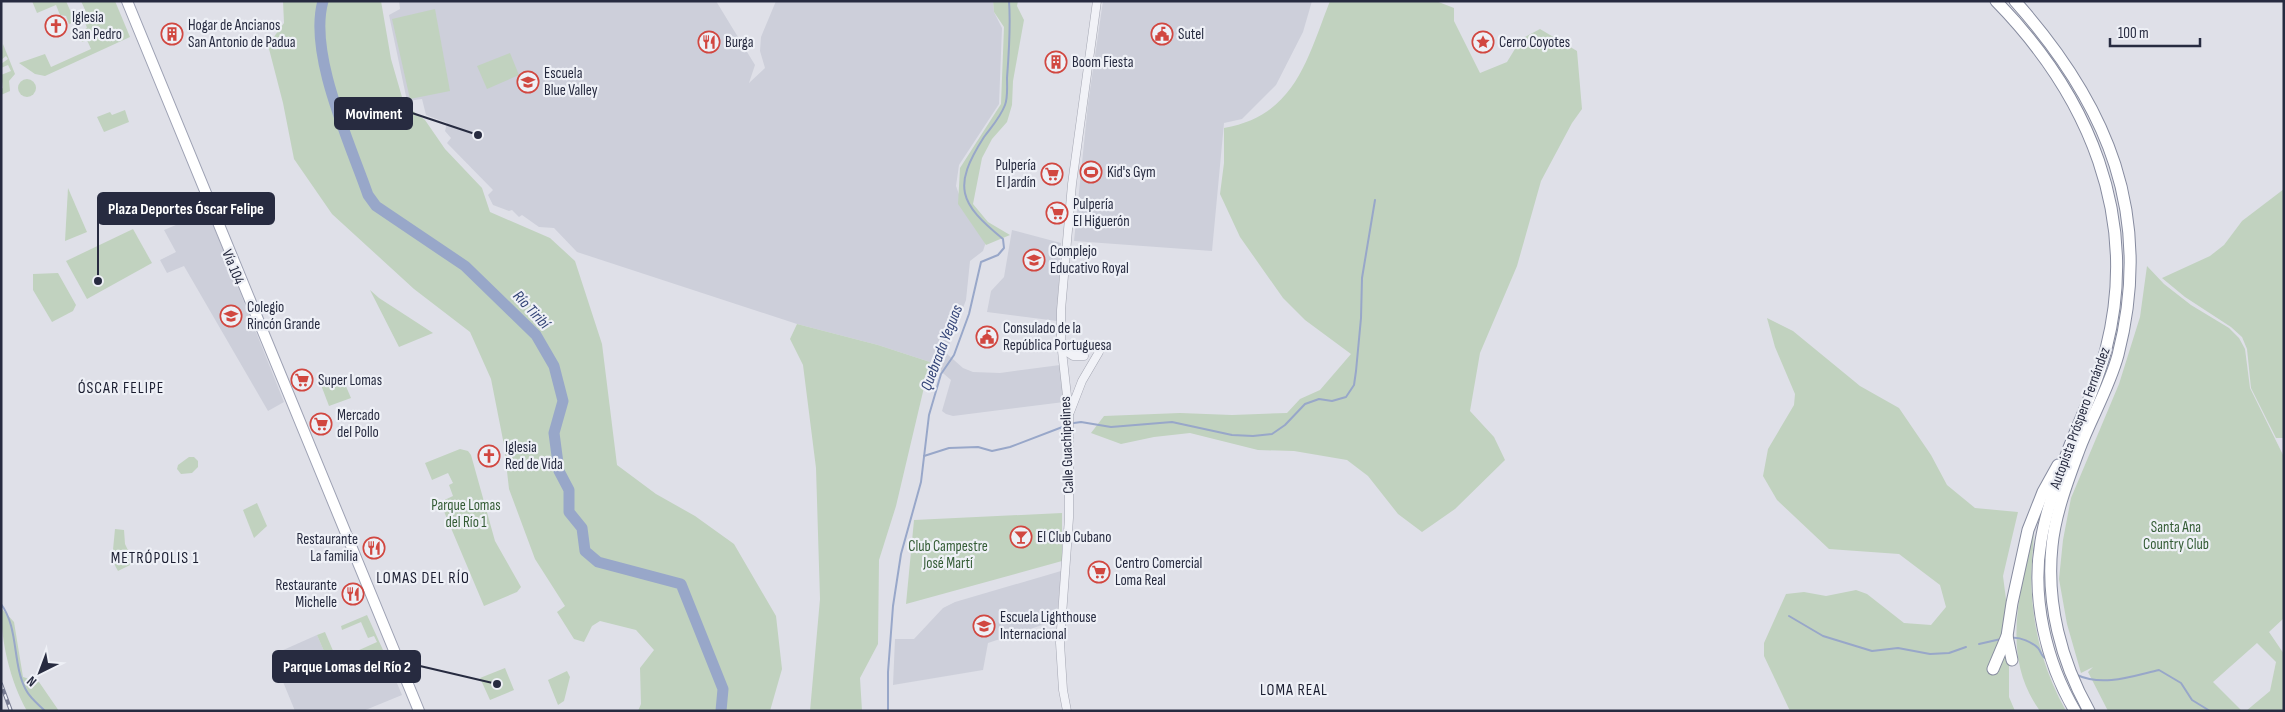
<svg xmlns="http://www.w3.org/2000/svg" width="2285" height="712" font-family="'Sofia Sans Condensed',sans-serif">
	<rect width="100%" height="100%" fill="#dfe0e8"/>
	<g fill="#cdcfda">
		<path d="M 399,1 L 716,1 L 755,65 L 749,83 L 765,68 L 760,51 L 761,37 L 776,1 L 993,1 L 994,12 L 1002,28 L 999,104 L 959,165 L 956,186 L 962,203 L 986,242 L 983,251 L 970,261 L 966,300 L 946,353 L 963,368 L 973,372 L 1000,373 L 1060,365 L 1064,402 L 953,416 L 946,414 L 942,411 L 951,380 L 930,362 L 878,345 L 797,324 L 577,252 L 554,228 L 539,227 L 522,215 L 519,217 L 512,210 L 509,211 L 493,205 L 488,195 L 493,190 L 447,143 L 451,138 L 445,131 L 447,123 L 426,115 L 422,99 L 407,101 L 389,15 L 400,9 Z"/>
		<path d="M 1103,1 L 1312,1 L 1303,32 L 1276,85 L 1242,119 L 1224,123 L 1212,251 L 1074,241 L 1088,104 Z"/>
		<path d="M 202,197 L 284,402 L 268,411 L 184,266 L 167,273 L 160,260 L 176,252 L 164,230 L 190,219 L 185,204 Z"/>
		<path d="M 1012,230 L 1061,243 L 1057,321 L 987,312 L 991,291 L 1004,277 Z"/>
		<path d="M 1061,571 L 1057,620 L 988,643 L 983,670 L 893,685 L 895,639 L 914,639 L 943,608 L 955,602 Z"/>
		<path d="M 317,635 L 333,672 L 383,650 L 402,695 L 363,711 L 295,711 L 272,655 Z"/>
	</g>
	<g fill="#c1d2bf">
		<path d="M 32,1 L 66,1 L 73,17 L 86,12 L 81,1 L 115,1 L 130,37 L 45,76 L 35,74 L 19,63 L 45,54 L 51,67 L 91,49 L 87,40 L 82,42 L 78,32 L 87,28 L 85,22 L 76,26 L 72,23 L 69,24 L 66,16 L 60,15 L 56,5 L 37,13 Z"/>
		<path d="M 283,1 L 381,1 L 391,59 L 404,104 L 425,120 L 445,149 L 482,188 L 490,212 L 550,238 L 575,261 L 602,344 L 617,465 L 656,494 L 695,516 L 734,544 L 776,616 L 782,669 L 770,711 L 638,711 L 641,704 L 640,668 L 654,650 L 636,630 L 600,621 L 592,626 L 584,642 L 574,639 L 557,612 L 565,606 L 535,559 L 509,489 L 504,445 L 491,379 L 470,332 L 414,289 L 332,214 L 294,159 L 283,103 L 268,45 L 284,23 Z"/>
		<path d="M 993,1 L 1018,1 L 1017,6 L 1024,20 L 1013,81 L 1012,105 L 1007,122 L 992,139 L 982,158 L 973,204 L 988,222 L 1010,235 L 986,245 L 958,204 L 960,168 L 1001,104 L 1004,27 L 994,12 Z"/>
		<path d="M 1330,1 L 1436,1 L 1454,8 L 1454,21 L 1480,73 L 1507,62 L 1521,39 L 1540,29 L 1577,51 L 1582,109 L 1572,123 L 1541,181 L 1517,266 L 1480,353 L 1470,411 L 1494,437 L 1505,460 L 1455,509 L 1422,532 L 1398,514 L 1368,476 L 1347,460 L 1294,451 L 1258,450 L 1190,433 L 1154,437 L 1121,444 L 1091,433 L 1104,416 L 1180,413 L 1232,415 L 1287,413 L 1300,399 L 1320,390 L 1351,354 L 1305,320 L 1283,298 L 1240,237 L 1220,194 L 1224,163 L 1224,128 C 1296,115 1307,59 1330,1 Z"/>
		<path d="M 435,9 L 450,91 L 410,99 L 392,19 Z"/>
		<path d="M 3,44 L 15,74 L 9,81 L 10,91 L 1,95 L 1,89 L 3,88 L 1,75 L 11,71 L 8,65 L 1,68 L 1,64 L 8,59 L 6,56 L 1,60 Z"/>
		<path d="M 510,53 L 519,75 L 487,89 L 477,66 Z"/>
		<circle cx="27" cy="88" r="9"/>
		<path d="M 125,110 L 129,122 L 104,132 L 97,117 L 110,112 L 112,115 Z"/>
		<path d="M 68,188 L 87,232 L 65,241 Z"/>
		<path d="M 2284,189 L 2284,438 L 2276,438 L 2251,388 L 2247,349 L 2242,337 L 2231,327 L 2185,297 L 2162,278 L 2210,256 L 2224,245 L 2242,221 Z"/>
		<path d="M 133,229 L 152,263 L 87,299 L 66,261 Z"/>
		<path d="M 2147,266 L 2164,284 L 2191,305 L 2229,328 L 2239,338 L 2245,349 L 2250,388 L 2284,457 L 2284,618 L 2269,632 L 2284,654 L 2284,711 L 2246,711 L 2270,691 L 2276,662 L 2257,643 L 2213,682 L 2242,711 L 2108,711 L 2088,672 L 2093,667 L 2081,673 L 2067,624 L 2059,579 L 2063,540 L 2071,498 L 2119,384 L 2140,317 Z"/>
		<path d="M 58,273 L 76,305 L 73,311 L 52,322 L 33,290 L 33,274 Z"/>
		<path d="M 370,290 L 379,298 L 433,333 L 399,347 Z"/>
		<path d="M 1767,318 L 1793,331 L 1860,386 L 1899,408 L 1931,455 L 1947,485 L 1975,508 L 2018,512 L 2003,576 L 2009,623 L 2009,697 L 2015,711 L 1790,711 L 1764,656 L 1764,643 L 1786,594 L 1804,592 L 1826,596 L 1856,590 L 1867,594 L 1904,623 L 1931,625 L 1946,607 L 1940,585 L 1899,554 L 1829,549 L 1777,500 L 1763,476 L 1768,449 L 1794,405 L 1795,394 L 1775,347 Z"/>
		<path d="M 797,324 L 878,345 L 930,362 L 896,506 L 879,560 L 878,644 L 860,678 L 862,711 L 810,711 L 820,599 L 816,468 L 803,365 L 790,339 Z"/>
		<path d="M 342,377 L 351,398 L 329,406 L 321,385 Z"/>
		<path d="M 460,449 L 468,451 L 471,455 L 495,541 L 521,587 L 517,592 L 484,606 L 440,502 L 453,496 L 449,485 L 453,483 L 448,473 L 432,480 L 425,463 Z"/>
		<path d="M 189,457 L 194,457 L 198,461 L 198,467 L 192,473 L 181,474 L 177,469 L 178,465 Z"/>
		<path d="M 257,503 L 267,526 L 254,538 L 243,510 Z"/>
		<path d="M 1062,513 L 1062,561 L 906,604 L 914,520 Z"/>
		<path d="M 115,529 L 124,530 L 125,544 L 134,563 L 118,571 L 112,560 Z"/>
		<path d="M 2034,531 C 2033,553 2030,575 2032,597 C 2035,638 2046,675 2066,711 L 2040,711 C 2000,656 2020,591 2034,531 Z"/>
		<path d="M 1,608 L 14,622 L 23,677 L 39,682 L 59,711 L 27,711 C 10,681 1,641 1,608 Z"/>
		<path d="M 367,615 L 383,650 L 333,672 L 317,635 L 325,632 L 337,660 L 377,642 L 374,636 L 368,638 L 361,622 L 342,630 L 341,626 Z"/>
		<path d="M 505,668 L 514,690 L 490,700 L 480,678 Z"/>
		<path d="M 567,671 L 570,677 L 564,701 L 558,705 L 548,680 Z"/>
	</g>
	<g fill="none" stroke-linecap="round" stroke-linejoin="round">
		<g stroke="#98a7c9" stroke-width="2">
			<path d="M 1074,423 L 1081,422 L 1111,427 L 1172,422 L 1232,435 L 1253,436 L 1272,434 L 1285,425 L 1305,404 L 1319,399 L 1332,401 L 1346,397 L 1354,385 L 1356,371 L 1361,318 L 1362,278 L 1375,200"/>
			<path d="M 924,456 L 949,448 L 978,447 L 992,451 L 1010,447 L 1065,426"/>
			<path d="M 1,604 C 19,628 12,664 26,690 C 30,698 39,705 45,711"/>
			<path d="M 1789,616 L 1823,636 L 1872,651 L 1898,648 L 1930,654 L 1949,653 L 1966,647"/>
			<path d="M 2012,638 C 2020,637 2032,642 2038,648 C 2042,653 2041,657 2048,660"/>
			<path d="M 1979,644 L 2001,639"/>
			<path d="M 2077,675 C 2103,687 2133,676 2159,670 L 2181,683 L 2192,700 L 2210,711"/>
			<path d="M 888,711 L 888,672 L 893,606 L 901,554 L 921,482 L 929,415 L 941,374 L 954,355 L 969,314 L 981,262 L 998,255 L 1004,248 L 1003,239 C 959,203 952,187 984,137 C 992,126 1000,118 1005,105 C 1008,97 1007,87 1007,78 C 1009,52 1011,27 1009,1"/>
		</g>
		<path stroke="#98a7c9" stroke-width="11" d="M 323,1 C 308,54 350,143 368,195 L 376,206 L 465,266 L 536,335 L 554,366 L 563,401 L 554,433 L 559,471 L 569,490 L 569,512 L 582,528 L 585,551 L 598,562 L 681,584 L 723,689 L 721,711"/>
		<g stroke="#a4a6b2" stroke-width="9">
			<g id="minor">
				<path d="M 1061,348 L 1073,356 L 1084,356"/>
				<path d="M 1070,412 L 1082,381 L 1099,352"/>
				<path d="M 1067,711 L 1063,690 L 1060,643 L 1069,518 L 1069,414 L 1061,342 L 1061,310 L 1072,184 L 1097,1"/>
			</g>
		</g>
		<g stroke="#9ea2b4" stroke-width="12">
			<path id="major" d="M 127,1 L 419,711"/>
		</g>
		<g stroke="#868b9f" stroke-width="13">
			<g id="highway">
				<path d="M 1996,1 C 2089,96 2140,217 2106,349 C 2097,386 2080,418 2067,453 C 2056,482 2046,511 2041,541 C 2031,598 2046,662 2075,711"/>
				<path d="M 2015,1 C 2108,105 2154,215 2118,355 C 2109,388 2091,418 2079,450 C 2068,480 2055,514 2052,546 C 2046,603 2061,661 2089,711"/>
				<path d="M 2007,636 L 2012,660"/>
				<path d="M 1993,669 L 2007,636 L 2012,603 L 2028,530 L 2043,492 L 2058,465"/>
			</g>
		</g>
		<use href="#minor" stroke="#f1f2f7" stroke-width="8"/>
		<use href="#major" stroke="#fff" stroke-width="10"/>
		<use href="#highway" stroke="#fff" stroke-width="11"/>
		<g stroke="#787c92" stroke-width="4">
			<path id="rail" d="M 1,684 L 11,711"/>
		</g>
		<use href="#rail" stroke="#eef0f6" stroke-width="2" stroke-dasharray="5.5" stroke-linecap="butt"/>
	</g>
	<defs>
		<g id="church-ring" transform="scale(1.125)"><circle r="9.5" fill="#eef0f6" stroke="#d14740" stroke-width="1.5"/><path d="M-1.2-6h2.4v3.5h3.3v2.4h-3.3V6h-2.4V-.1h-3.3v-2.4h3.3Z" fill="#d14740"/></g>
		<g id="building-ring" transform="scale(1.125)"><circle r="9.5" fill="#eef0f6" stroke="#d14740" stroke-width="1.5"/><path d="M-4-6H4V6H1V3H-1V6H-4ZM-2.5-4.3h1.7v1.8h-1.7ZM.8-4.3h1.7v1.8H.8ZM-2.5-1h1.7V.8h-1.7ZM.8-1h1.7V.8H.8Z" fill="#d14740"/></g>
		<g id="civic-ring" transform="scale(1.125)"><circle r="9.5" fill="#eef0f6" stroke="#d14740" stroke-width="1.5"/><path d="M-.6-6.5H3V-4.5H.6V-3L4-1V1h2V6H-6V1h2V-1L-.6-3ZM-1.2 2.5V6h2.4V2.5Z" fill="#d14740"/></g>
		<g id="restaurant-ring" transform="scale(1.125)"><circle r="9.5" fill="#eef0f6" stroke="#d14740" stroke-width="1.5"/><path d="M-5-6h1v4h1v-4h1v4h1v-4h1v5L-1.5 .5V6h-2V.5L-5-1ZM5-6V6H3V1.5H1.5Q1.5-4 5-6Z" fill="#d14740"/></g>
		<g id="sight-ring" transform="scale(1.125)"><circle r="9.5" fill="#eef0f6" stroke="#d14740" stroke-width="1.5"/><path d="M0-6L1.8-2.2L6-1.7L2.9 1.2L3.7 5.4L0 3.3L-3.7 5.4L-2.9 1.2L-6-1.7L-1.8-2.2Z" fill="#d14740"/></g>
		<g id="school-ring" transform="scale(1.125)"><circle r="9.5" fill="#eef0f6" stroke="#d14740" stroke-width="1.5"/><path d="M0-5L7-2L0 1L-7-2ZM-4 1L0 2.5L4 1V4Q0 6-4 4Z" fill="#d14740"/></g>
		<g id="stadium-ring" transform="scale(1.125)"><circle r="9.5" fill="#eef0f6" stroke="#d14740" stroke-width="1.5"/><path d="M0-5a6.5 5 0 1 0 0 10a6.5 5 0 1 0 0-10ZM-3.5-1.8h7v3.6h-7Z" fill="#d14740"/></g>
		<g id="supermarket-ring" transform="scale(1.125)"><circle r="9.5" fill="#eef0f6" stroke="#d14740" stroke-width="1.5"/><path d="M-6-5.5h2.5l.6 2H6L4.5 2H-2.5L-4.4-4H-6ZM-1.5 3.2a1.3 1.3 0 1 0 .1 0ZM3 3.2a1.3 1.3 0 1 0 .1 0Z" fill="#d14740"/></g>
		<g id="university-ring" transform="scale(1.125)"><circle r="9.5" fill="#eef0f6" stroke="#d14740" stroke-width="1.5"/><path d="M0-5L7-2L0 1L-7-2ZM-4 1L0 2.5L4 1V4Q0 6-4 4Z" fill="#d14740"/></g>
		<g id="bar-ring" transform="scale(1.125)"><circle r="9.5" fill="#eef0f6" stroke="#d14740" stroke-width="1.5"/><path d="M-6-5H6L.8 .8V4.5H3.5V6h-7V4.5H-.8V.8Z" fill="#d14740"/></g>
	</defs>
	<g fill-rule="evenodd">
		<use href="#church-ring" x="56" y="26"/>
		<use href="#building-ring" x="172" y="34"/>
		<use href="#civic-ring" x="1162" y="34"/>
		<use href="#restaurant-ring" x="709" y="42"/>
		<use href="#sight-ring" x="1483" y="42"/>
		<use href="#building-ring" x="1056" y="62"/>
		<use href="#school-ring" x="528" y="82"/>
		<use href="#stadium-ring" x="1091" y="172"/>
		<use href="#supermarket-ring" x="1052" y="174"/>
		<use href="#supermarket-ring" x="1057" y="213"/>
		<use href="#university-ring" x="1034" y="260"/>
		<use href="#school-ring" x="231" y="316"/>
		<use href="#civic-ring" x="987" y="337"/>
		<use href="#supermarket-ring" x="302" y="380"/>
		<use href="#supermarket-ring" x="321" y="424"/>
		<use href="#church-ring" x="489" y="456"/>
		<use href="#bar-ring" x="1021" y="537"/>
		<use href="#restaurant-ring" x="374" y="548"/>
		<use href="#supermarket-ring" x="1099" y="572"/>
		<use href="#restaurant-ring" x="353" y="594"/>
		<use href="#school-ring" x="984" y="626"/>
	</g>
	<g text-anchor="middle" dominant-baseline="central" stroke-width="4.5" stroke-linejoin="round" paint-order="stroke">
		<g font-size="15" fill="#272b40" stroke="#eef0f6" text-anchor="start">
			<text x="72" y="17">Iglesia<tspan x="72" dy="17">San Pedro</tspan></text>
			<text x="188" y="25">Hogar de Ancianos<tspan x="188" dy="17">San Antonio de Padua</tspan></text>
			<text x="1178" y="34">Sutel</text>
			<text x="725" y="42">Burga</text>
			<text x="1499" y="42">Cerro Coyotes</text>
			<text x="1072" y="62">Boom Fiesta</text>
			<text x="544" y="73">Escuela<tspan x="544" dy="17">Blue Valley</tspan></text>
			<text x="1036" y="165" text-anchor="end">Pulpería<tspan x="1036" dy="17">El Jardín</tspan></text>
			<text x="1107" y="172">Kid's Gym</text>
			<text x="1073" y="204">Pulpería<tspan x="1073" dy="17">El Higuerón</tspan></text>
			<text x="1050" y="251">Complejo<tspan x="1050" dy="17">Educativo Royal</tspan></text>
			<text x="247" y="307">Colegio<tspan x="247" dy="17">Rincón Grande</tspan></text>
			<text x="1003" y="328">Consulado de la<tspan x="1003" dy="17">República Portuguesa</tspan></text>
			<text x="318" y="380">Super Lomas</text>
			<text x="337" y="415">Mercado<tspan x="337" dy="17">del Pollo</tspan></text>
			<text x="505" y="447">Iglesia<tspan x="505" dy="17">Red de Vida</tspan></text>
			<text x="1037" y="537">El Club Cubano</text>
			<text x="358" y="539" text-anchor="end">Restaurante<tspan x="358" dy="17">La familia</tspan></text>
			<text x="1115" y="563">Centro Comercial<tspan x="1115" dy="17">Loma Real</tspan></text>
			<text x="337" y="585" text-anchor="end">Restaurante<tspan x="337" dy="17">Michelle</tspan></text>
			<text x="1000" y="617">Escuela Lighthouse<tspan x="1000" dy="17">Internacional</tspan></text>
		</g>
		<g font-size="15" fill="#272b40" stroke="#eef0f6">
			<text transform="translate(233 267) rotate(68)">Vía 104</text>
			<text transform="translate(2080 418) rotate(-70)">Autopista Próspero Fernández</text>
			<text transform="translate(1067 445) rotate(-92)">Calle Guachipelines</text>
		</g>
		<g font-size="15" fill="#345c35" stroke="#eef0f6">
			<text x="466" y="505">Parque Lomas<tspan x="466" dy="17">del Río 1</tspan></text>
			<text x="2176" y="527">Santa Ana<tspan x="2176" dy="17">Country Club</tspan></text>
			<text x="948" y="546">Club Campestre<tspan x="948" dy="17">José Martí</tspan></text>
		</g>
		<g font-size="16" font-style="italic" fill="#304175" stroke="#eef0f6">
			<text transform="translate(531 310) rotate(47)">Río Tiribí</text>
			<text transform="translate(942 348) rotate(-69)">Quebrada Yeguas</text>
		</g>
		<g font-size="16" letter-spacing="1" fill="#1a1d30" stroke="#eef0f6">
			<text x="121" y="388">ÓSCAR FELIPE</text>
			<text x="155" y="558">METRÓPOLIS 1</text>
			<text x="423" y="578">LOMAS DEL RÍO</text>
			<text x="1294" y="690">LOMA REAL</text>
		</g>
	</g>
	<path fill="none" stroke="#272b40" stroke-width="2" d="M478 135L412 113M98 281L98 209M497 684L420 666"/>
	<g fill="#272b40" stroke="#eef0f6" stroke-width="2">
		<circle cx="478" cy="135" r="5"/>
		<circle cx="98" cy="281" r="5"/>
		<circle cx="497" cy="684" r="5"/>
	</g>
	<g fill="#272b40" stroke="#272b40" stroke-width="2">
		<rect x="335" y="98" width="77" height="31" rx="5"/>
		<rect x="98" y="193" width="176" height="31" rx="5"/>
		<rect x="273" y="651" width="147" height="31" rx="5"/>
	</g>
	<g font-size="16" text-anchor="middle" font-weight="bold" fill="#fff">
		<text x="374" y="119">Moviment</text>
		<text x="186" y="214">Plaza Deportes Óscar Felipe</text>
		<text x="347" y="672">Parque Lomas del Río 2</text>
	</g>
	<rect width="2285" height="712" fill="none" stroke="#272b40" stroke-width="5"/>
	<g transform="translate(40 672) rotate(222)" stroke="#eef0f6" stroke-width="4" paint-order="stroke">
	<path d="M0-4L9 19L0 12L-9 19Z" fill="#272b40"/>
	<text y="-8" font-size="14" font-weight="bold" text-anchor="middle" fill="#272b40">N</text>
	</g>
	<path d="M2110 38v8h90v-8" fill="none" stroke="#272b40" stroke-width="2.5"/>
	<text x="2118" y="38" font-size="15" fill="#272b40" stroke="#eef0f6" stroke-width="4" paint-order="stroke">100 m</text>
</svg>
